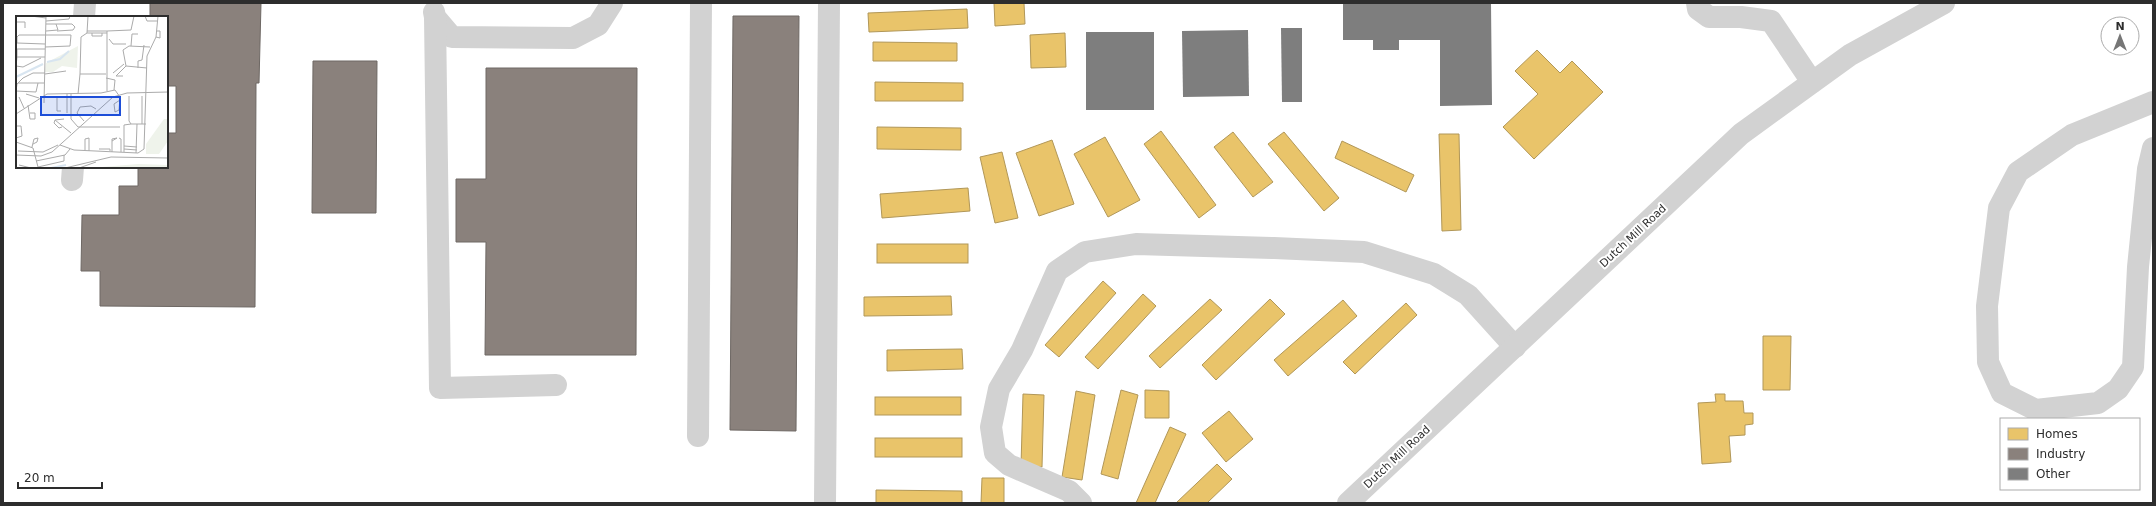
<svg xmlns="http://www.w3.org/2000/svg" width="2156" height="506" font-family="'DejaVu Sans',sans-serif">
	<rect width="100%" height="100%" fill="#fff"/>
	<g fill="#e9c46a" stroke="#b19758">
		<path d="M 994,3 L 1024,3 L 1025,24 L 995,26 Z"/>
		<path d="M 967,9 L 968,28 L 869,32 L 868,13 Z"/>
		<path d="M 1065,33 L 1066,67 L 1031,68 L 1030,35 Z"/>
		<path d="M 873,42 L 957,43 L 957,61 L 873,61 Z"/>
		<path d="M 1537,50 L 1560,73 L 1572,61 L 1603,92 L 1534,159 L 1503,127 L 1538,94 L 1515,71 Z"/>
		<path d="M 875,82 L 963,83 L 963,101 L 875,101 Z"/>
		<path d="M 877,127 L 961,128 L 961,150 L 877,149 Z"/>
		<path d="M 1161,131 L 1216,205 L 1199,218 L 1144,144 Z"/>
		<path d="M 1233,132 L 1273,182 L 1253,197 L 1214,147 Z"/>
		<path d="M 1284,132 L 1339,198 L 1324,211 L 1268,144 Z"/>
		<path d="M 1439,134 L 1459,134 L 1461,230 L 1442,231 Z"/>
		<path d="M 1105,137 L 1140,200 L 1108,217 L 1074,154 Z"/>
		<path d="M 1052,140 L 1074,204 L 1039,216 L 1016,153 Z"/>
		<path d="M 1342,141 L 1414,175 L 1406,192 L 1335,158 Z"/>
		<path d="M 1002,152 L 1018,218 L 995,223 L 980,157 Z"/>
		<path d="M 968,188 L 970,211 L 882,218 L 880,194 Z"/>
		<rect x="877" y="244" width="91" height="19"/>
		<path d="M 1103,281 L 1116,293 L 1059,357 L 1045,345 Z"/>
		<path d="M 1143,294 L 1156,306 L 1098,369 L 1085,357 Z"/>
		<path d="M 951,296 L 952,315 L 864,316 L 864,297 Z"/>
		<path d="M 1210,299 L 1222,310 L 1160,368 L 1149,356 Z"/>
		<path d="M 1270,299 L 1285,314 L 1216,380 L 1202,365 Z"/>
		<path d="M 1343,300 L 1357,316 L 1288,376 L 1274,360 Z"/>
		<path d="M 1406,303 L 1417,315 L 1355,374 L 1343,362 Z"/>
		<path d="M 1763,336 L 1791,336 L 1790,390 L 1763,390 Z"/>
		<path d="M 962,349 L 963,369 L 887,371 L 887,350 Z"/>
		<path d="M 1121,390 L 1138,395 L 1118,479 L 1101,474 Z"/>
		<path d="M 1145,390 L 1169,391 L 1169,418 L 1145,418 Z"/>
		<path d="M 1076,391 L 1095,395 L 1082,480 L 1062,477 Z"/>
		<path d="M 1023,394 L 1044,395 L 1042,467 L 1021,466 Z"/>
		<path d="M 1715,394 L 1725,394 L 1725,401 L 1743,401 L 1744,413 L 1753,413 L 1753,424 L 1745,425 L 1745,435 L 1729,436 L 1731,462 L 1702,464 L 1698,403 L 1716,402 Z"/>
		<rect x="875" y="397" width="86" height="18"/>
		<path d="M 1229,411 L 1253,439 L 1226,462 L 1202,433 Z"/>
		<path d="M 1170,427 L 1186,434 L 1155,503 L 1136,503 Z"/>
		<rect x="875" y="438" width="87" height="19"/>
		<path d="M 1217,464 L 1232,479 L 1207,503 L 1176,503 Z"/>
		<path d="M 982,478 L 1004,478 L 1004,503 L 981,503 Z"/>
		<path d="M 876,490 L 962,491 L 962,503 L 876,503 Z"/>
	</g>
	<g fill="#8a817c" stroke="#6e6864">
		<path d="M 150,3 L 261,3 L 259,83 L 256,83 L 255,307 L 100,306 L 100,271 L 81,271 L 82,215 L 119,215 L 119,186 L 138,186 L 138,167 L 167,167 L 167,133 L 176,133 L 176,86 L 167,86 L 167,17 L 150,17 Z"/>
		<path d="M 733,16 L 799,16 L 796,431 L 730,430 Z"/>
		<path d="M 313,61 L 377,61 L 376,213 L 312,213 Z"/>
		<path d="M 486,68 L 637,68 L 636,355 L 485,355 L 486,242 L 456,242 L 456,179 L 486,179 Z"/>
	</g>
	<g fill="#7e7e7e">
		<path d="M 1343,3 L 1491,3 L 1492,105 L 1440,106 L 1440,40 L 1399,40 L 1399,50 L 1373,50 L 1373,40 L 1343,40 Z"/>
		<path d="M 1281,28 L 1302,28 L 1302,102 L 1282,102 Z"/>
		<path d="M 1248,30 L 1249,96 L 1183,97 L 1182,31 Z"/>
		<rect x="1086" y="32" width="68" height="78"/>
	</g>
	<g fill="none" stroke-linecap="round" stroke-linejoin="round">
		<g stroke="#d2d2d2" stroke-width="22">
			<path d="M 1697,3 L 1698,9 L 1709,17 L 1741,17 L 1771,21 L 1812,82"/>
			<path d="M 434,12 L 435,17 L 452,37 L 573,38 L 598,25 L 612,3"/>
			<path d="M 84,17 L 85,3"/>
			<path d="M 435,17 L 440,388 L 556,385"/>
			<path d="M 2153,102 L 2072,135 L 2018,172 L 1999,208 L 1987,306 L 1988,362 L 2002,393 L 2036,410 L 2098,403 L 2118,389 L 2133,367 L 2138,267 L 2148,169 L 2153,148"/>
			<path d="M 72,180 L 73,167"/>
			<path d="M 698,436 L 701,3"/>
			<path d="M 825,503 L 829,3"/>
			<path d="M 1081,503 L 1069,491 L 1009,465 L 995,453 L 991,427 L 999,389 L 1022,350 L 1057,271 L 1085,252 L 1136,244 L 1274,248 L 1364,252 L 1434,274 L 1468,295 L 1515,347"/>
			<path d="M 1348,503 L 1741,134 L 1850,55 L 1944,3"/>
		</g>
	</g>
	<g text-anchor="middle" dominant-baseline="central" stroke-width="4" stroke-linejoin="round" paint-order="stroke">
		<g font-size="11" fill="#2d2d2d" stroke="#fff">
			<text transform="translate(1633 236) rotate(-43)">Dutch Mill Road</text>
			<text transform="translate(1397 457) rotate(-43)">Dutch Mill Road</text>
		</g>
	</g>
	<g transform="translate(16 16)">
		<rect width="152" height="152" fill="#fff"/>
		<path d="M 62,30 L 61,52 L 46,50 L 37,56 L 29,56 L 30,47 ZM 148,103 L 152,103 L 152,125 L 143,138 L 130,138 L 130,128 ZM 122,148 L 152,149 L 152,152 L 74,152 Z" fill="#eff3eb"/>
		<path fill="none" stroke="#d8e5f0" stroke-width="2" d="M 31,46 L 44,43 L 53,35M 0,61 L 27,48M 35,152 L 50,149"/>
		<path fill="none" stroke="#ababab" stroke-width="1" d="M 15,0 L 30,2M 72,0 L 71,17 L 65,21 L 64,58 L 90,58M 129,0 L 131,5 L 141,5M 30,5 L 53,3 L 54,0M 0,6 L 9,6 L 9,12M 30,8 L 40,8 L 42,14 L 30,15M 40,8 L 56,8 L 59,11 L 57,14 L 41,15M 71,15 L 91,15M 71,17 L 91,17M 76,17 L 76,20 L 86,20 L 86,17M 140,21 L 144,22 L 144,15 L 141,15M 93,23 L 97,28 L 110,28M 115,30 L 116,18 L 122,18M 29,31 L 54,30 L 55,19 L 3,19 L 1,21 L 1,27 L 29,28M 1,41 L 0,50 L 7,51 L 25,42M 29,41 L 1,41 L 1,33 L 29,33M 122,52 L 122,45 L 126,44 L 128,29M 131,52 L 110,50 L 107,34 L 113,30 L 134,31M 97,57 L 108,48M 29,58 L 50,55M 107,60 L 100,60 L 110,50M 90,62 L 99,64 L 98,74M 2,67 L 22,67M 28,67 L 22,67 L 20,76 L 0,75 L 1,68 L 7,62 L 17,57 L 29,57M 91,75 L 91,15 L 115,14 L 118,0M 10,78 L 23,82M 55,78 L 55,103 L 62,111 L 104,111M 62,78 L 64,58M 113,80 L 113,105 L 115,108 L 130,108M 3,81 L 8,92M 41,81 L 41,95 L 45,95M 28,87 L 30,0M 12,89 L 14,103 L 19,103 L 19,97 L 14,97M 51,97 L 51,78M 0,98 L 31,78 L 85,77 L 99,74 L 104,81 L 103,94 L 99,96 L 98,88 L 104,84M 48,103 L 39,104 L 55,117M 39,104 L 38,107 L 43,112 L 46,111M 68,105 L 61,97 L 64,91 L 75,90 L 80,93M 126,108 L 126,80M 0,110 L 5,110 L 6,120 L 0,122M 103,122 L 105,123 L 105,136M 0,126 L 17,132 L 22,151 L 48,145 L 48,139M 44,129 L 58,134 L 122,137 L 128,133 L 131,40 L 140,21 L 142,0M 108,130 L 121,131M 16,131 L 18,123 L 22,122 L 21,126 L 17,128M 83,133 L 94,133 L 94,135M 108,133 L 121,134M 69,134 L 69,123 L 73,122 L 73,135M 2,135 L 27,136 L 42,129M 96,136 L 96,123 L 101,122 L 96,125M 108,136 L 108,109 L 115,108M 120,137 L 121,108M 0,139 L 25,140 L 36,136 L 97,81 L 111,77 L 152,76M 20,145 L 49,139 L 54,133M 3,149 L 15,152M 49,152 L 95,141 L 152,142M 63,152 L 80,146"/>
		<path fill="#1d4ed8" fill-opacity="0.15" stroke="#1d4ed8" stroke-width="2" d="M 25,81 L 104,81 L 104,99 L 25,99 Z"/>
		<rect width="152" height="152" fill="none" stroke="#2d2d2d" stroke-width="2"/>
	</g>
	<rect width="2156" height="506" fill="none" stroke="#2d2d2d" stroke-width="8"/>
	<rect x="2000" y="418" width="140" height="72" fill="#ffffff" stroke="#ababab"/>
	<rect x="2008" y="428" width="20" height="12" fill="#e9c46a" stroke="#ababab"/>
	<text x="2036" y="438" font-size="12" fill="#2d2d2d">Homes</text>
	<rect x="2008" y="448" width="20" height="12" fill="#8a817c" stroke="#ababab"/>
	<text x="2036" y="458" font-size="12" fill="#2d2d2d">Industry</text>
	<rect x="2008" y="468" width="20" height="12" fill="#7e7e7e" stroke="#ababab"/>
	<text x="2036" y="478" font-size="12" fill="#2d2d2d">Other</text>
	<g transform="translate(2120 36)"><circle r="19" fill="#ffffff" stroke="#ababab"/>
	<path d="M0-3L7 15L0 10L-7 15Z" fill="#767676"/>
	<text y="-6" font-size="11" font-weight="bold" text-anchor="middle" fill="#2d2d2d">N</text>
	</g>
	<path d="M18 482v6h84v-6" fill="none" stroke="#2d2d2d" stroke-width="2"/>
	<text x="24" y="482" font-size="12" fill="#2d2d2d" stroke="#ffffff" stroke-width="3" paint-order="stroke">20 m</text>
</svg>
